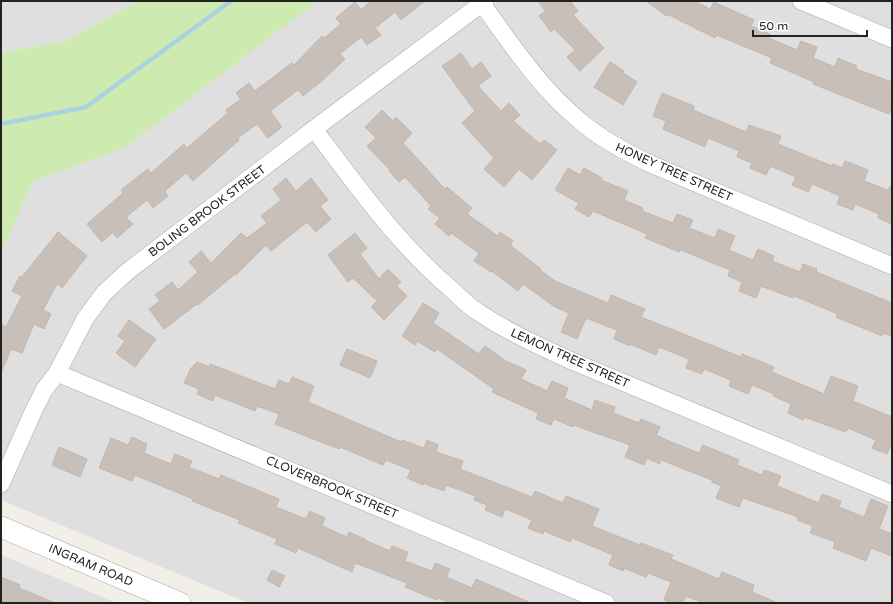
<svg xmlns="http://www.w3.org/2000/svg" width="893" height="604" font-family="'Varela Round',sans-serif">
	<rect width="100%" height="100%" fill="#f2efe9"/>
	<g fill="#e0dfdf">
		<path d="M 1,1 L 892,1 L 892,603 L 248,603 L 1,500 L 1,254 L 33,181 L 122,149 L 68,40 L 1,53 Z"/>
		<path d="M 1,555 L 117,603 L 1,603 Z"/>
	</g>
	<path fill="#cdebb0" d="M 139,1 L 318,1 L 123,149 L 33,181 L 1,254 L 1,53 L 68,40 Z"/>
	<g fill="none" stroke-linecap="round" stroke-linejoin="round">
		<path stroke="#aad3df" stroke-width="4.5" d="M 1,124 L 86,107 L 231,1"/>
	</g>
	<g fill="#c7bfb8" stroke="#c4b6ab">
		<path d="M 371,1 L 425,1 L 401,20 L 395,12 L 375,28 L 381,35 L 367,45 L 361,37 L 340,54 L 345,59 L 323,80 L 303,96 L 298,90 L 270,111 L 282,127 L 268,138 L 257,124 L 238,138 L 239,140 L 193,181 L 186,173 L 165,191 L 168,196 L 153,208 L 147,200 L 126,217 L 133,224 L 117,238 L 113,232 L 102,242 L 87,224 L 123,193 L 121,190 L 148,169 L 151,173 L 184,144 L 187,148 L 228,113 L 226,110 L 241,99 L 236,93 L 249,83 L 255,91 L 292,63 L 294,65 L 322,36 L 324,38 L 341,24 L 336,18 L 355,2 L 361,10 Z"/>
		<path d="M 538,1 L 570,1 L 578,11 L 573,15 L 604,48 L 580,71 L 567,57 L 575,50 L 554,29 L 551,32 L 539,16 L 545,11 Z"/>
		<path d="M 646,1 L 694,1 L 710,9 L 714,2 L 754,20 L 751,26 L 771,35 L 769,38 L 797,50 L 801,41 L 817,47 L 813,58 L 835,67 L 838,58 L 857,66 L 856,69 L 892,82 L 892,107 L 889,114 L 813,84 L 814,82 L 770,63 L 772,58 L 716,35 L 715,38 L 667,14 L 666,16 Z"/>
		<path d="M 461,53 L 472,69 L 481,62 L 491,76 L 478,86 L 501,111 L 509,103 L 520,115 L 513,121 L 540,144 L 544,140 L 557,150 L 532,180 L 519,169 L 504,187 L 484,169 L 494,158 L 462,123 L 475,111 L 442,66 Z"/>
		<path d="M 610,62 L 624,71 L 623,73 L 637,82 L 623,105 L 594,87 Z"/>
		<path d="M 662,93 L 694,106 L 693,110 L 746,132 L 749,125 L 781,136 L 778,144 L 832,166 L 833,164 L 842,168 L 845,161 L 868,170 L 864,181 L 888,190 L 892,184 L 892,224 L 878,218 L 879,214 L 855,204 L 853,210 L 837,204 L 840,196 L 812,184 L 808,192 L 792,185 L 796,177 L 770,166 L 766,175 L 750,168 L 752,163 L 737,157 L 739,151 L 708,138 L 705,147 L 663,129 L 666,121 L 653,116 Z"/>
		<path d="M 382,110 L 393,121 L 396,117 L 412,133 L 403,143 L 445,189 L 447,187 L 472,208 L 467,214 L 498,236 L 500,232 L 513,241 L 510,245 L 541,269 L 540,270 L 555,281 L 608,303 L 611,295 L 645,309 L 641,317 L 741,357 L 742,354 L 774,367 L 772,372 L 824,394 L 831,376 L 858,386 L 853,401 L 892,417 L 892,442 L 887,454 L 872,448 L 876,440 L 848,428 L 846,432 L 804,417 L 803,420 L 788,413 L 791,404 L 773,396 L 774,394 L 752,385 L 748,394 L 729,386 L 731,380 L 704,369 L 702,374 L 686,368 L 689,359 L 659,347 L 656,355 L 630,344 L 630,346 L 614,339 L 617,330 L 586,318 L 577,339 L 561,332 L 569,313 L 555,307 L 523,284 L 518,291 L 492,271 L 491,272 L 474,261 L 479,253 L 451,233 L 449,236 L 435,224 L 440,218 L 428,209 L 431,206 L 405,177 L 399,182 L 389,171 L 390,170 L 367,146 L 376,138 L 365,127 Z"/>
		<path d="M 568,168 L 580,175 L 584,168 L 602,178 L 601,180 L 628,191 L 624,200 L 643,208 L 642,211 L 673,223 L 677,214 L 693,220 L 689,228 L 715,238 L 718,229 L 735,236 L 729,250 L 753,260 L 758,249 L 774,256 L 772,261 L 800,272 L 803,264 L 817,269 L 816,272 L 892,303 L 892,336 L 883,333 L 882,336 L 836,317 L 838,314 L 794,296 L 793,298 L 761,286 L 756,298 L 739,291 L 742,282 L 728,276 L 730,270 L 681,250 L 679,252 L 645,238 L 647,234 L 593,211 L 589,217 L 575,209 L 579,203 L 555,190 Z"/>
		<path d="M 286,178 L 296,191 L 311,178 L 328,200 L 320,206 L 331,219 L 316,232 L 307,222 L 271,251 L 266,245 L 236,275 L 235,274 L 198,305 L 197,304 L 164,329 L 149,309 L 160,301 L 155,295 L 172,282 L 178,290 L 198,272 L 189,262 L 201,251 L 211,263 L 241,233 L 247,238 L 267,223 L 261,216 L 281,200 L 273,189 Z"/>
		<path d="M 58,232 L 87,256 L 62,288 L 57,284 L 43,310 L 51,314 L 44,329 L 34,324 L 22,353 L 11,349 L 1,373 L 1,324 L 6,327 L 22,296 L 12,291 L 20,276 L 22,277 Z"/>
		<path d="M 355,233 L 367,248 L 360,254 L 379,279 L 388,269 L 401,282 L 397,286 L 407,296 L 384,320 L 371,307 L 377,301 L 353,278 L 348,282 L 328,255 Z"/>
		<path d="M 423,303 L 439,313 L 433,323 L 479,354 L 485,346 L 504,360 L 526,370 L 521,379 L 547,391 L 552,381 L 568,388 L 564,398 L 592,410 L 595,400 L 615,407 L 613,413 L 639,423 L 641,419 L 660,427 L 656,435 L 669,441 L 699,453 L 703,445 L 739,460 L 737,465 L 762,475 L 764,470 L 781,476 L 777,486 L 819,503 L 822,494 L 841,501 L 839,507 L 864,517 L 871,499 L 888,506 L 879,529 L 892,534 L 892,556 L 871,548 L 866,561 L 833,548 L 835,542 L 810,533 L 813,526 L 797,520 L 798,517 L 743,498 L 739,507 L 716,498 L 721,486 L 712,482 L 712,480 L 661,460 L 660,464 L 647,458 L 644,465 L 625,457 L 630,445 L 573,425 L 573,427 L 554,419 L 551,425 L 536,419 L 538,413 L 492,392 L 494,389 L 437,349 L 435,352 L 417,341 L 415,345 L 402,336 Z"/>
		<path d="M 129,320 L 156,339 L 135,367 L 116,353 L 125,341 L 118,336 Z"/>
		<path d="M 347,349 L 377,361 L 370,378 L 340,365 Z"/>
		<path d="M 197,362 L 209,367 L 210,364 L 275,389 L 279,380 L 289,384 L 292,377 L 314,386 L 308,402 L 401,442 L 402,440 L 424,448 L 427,440 L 438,445 L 436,452 L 463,461 L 460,469 L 532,497 L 535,491 L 563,503 L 566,496 L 599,509 L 592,526 L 640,545 L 641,543 L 673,555 L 671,559 L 719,579 L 722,572 L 754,585 L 752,592 L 778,603 L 704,603 L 686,596 L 683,603 L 672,603 L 664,600 L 671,582 L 648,573 L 646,577 L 624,568 L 623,571 L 609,565 L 613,555 L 572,538 L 570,542 L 544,531 L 543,534 L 528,528 L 532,520 L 505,509 L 502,517 L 485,510 L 487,505 L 474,500 L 476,496 L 446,485 L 444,491 L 423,483 L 423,485 L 407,478 L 411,470 L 386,460 L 383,465 L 340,447 L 339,449 L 275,424 L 279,414 L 257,406 L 255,411 L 215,395 L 213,401 L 197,394 L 199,389 L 184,383 L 191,368 Z"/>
		<path d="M 132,437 L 147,444 L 144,453 L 171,464 L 175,454 L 192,461 L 189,467 L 219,479 L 221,475 L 279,499 L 276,507 L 306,519 L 310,511 L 325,518 L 322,526 L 347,537 L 349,532 L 365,539 L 365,540 L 390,551 L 392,546 L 408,552 L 405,561 L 432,571 L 435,563 L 450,569 L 446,577 L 472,588 L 476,579 L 531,603 L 450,603 L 438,598 L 437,600 L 405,587 L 407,583 L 355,563 L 352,572 L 298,548 L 296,553 L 275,544 L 277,539 L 238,523 L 240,520 L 192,501 L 193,499 L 135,475 L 132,481 L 99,468 L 111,438 L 128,445 Z"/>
		<path d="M 59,447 L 87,459 L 80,477 L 52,465 Z"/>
		<path d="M 272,570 L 285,576 L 279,587 L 267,580 Z"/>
		<path d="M 1,577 L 20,585 L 19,588 L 55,603 L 1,603 Z"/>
	</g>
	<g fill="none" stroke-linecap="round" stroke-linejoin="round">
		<g stroke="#a9a9a9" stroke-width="18">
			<g id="minor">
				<path d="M 801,1 L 892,39"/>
				<path d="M 482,4 C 512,45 540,88 580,121 C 602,140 627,153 653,165 L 892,266"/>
				<path d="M 314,129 C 356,185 397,243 451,289 C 460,297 468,306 478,312 C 506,331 537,345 567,359 L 892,494"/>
				<path d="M 57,373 L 606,603"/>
				<path d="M 1,484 L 33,412 L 44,390 L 57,373 L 85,319 L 104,293 L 128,271 L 314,129 L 485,1"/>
			</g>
		</g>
		<g stroke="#a9a9a9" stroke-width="22">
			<path id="tertiary" d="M 1,527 L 180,603"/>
		</g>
		<use href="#minor" stroke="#fff" stroke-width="17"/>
		<use href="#tertiary" stroke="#fff" stroke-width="21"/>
	</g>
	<g text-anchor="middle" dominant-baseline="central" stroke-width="3.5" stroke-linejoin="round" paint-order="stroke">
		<g font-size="12" fill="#222" stroke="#fff">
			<text transform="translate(674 172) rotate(24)">HONEY TREE STREET</text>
			<text transform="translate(207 211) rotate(-37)">BOLING BROOK STREET</text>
			<text transform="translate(570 358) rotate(24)">LEMON TREE STREET</text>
			<text transform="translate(332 487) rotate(23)">CLOVERBROOK STREET</text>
			<text transform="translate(91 565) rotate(23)">INGRAM ROAD</text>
		</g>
	</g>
	<rect width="893" height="604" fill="none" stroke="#222222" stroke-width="4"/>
	<path d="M753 30v6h114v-6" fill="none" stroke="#222222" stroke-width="2"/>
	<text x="759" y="30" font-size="12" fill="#222222" stroke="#ffffff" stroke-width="3" paint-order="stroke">50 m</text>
</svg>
